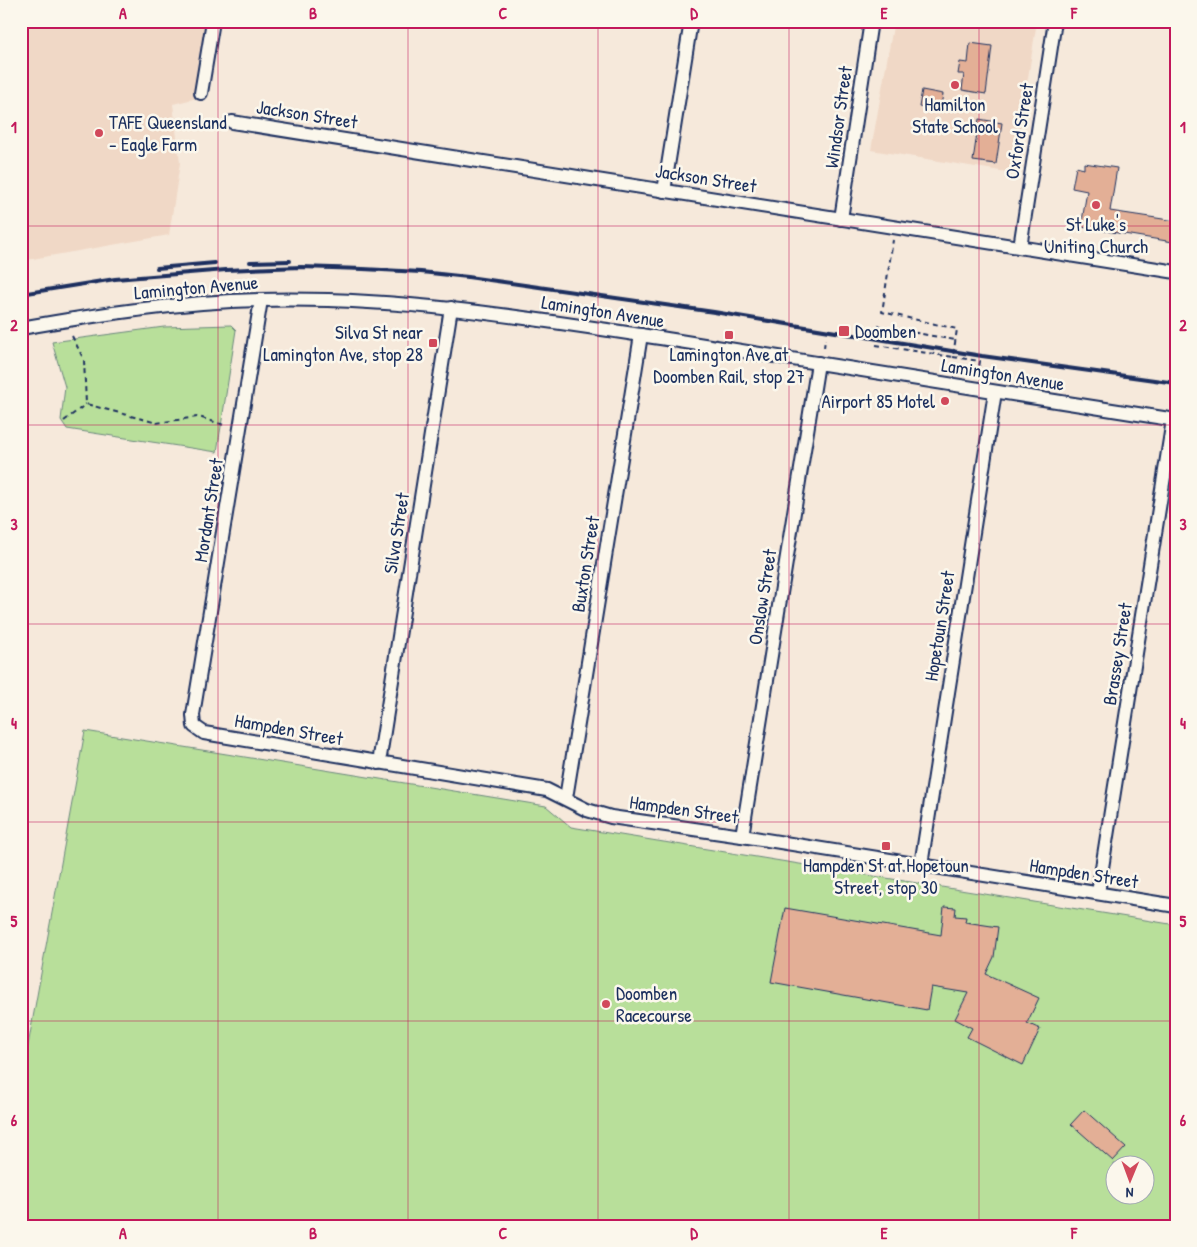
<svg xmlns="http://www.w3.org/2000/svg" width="1197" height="1247" font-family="'Patrick Hand',sans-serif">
	<rect width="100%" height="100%" fill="#f6e9db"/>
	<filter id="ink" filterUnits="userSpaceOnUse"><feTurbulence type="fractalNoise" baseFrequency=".02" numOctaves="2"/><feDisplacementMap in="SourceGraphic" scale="10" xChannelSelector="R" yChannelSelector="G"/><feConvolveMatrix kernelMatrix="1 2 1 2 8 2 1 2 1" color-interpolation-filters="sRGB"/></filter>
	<g filter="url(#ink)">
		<g fill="#f0d8c6">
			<path d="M 21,21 L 208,21 L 197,98 L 173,104 L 180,163 L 169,235 L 21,261 Z"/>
			<path d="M 894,21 L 1037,21 L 1013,173 L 871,150 Z"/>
		</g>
		<g fill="#b8df9a" stroke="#6a877c" fill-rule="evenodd">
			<path d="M 231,325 L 236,330 L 217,452 L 67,429 L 61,420 L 65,387 L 52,342 L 164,327 Z"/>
			<path d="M 85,731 L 546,806 L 571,827 L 1176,925 L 1176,1226 L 21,1226 L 21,1084 ZM 1114,1164 L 1144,1164 L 1144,1194 L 1114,1194 Z"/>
		</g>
		<g fill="#e3af96" stroke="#1b2f5e">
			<path d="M 970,43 L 992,46 L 986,94 L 962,90 L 964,74 L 958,74 L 960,62 L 968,63 Z"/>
			<path d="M 922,90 L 943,94 L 940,111 L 919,107 Z"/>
			<path d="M 979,119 L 1002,123 L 996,164 L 973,161 Z"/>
			<path d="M 1084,163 L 1117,168 L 1110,211 L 1176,221 L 1173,242 L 1081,227 L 1087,191 L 1072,188 L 1076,167 L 1084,169 Z"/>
			<path d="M 944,907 L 956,908 L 955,916 L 966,917 L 965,922 L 998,927 L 994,957 L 986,974 L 1039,998 L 1027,1023 L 1040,1029 L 1023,1065 L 967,1037 L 972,1028 L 955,1019 L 968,993 L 931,987 L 927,1010 L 771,982 L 785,908 L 941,935 Z"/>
			<path d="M 1084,1110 L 1126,1147 L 1113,1161 L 1071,1124 Z"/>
		</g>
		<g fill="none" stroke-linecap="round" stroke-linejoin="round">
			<g stroke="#1b2f5e" stroke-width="16">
				<g id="minor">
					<path d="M 201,93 L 213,21"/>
					<path d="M 232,122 L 1176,272"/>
					<path d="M 664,191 L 691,21"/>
					<path d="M 841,219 L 871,21"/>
					<path d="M 1020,247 L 1055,21"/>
					<path d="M 261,300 L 193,715 L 194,726 L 204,733 L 547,790 L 587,810 L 611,817 L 742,836 L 1176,906"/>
					<path d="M 21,328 C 100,314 180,302 259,300 C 398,296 536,319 673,340 C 840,366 1008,394 1176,420"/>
					<path d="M 379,763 L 451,308"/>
					<path d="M 566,798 L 641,335"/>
					<path d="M 742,836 L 818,363"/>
					<path d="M 921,865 L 995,392"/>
					<path d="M 1098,893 L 1173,420"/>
				</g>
			</g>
			<g stroke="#1b2f5e" stroke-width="2" stroke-dasharray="5 4" stroke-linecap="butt">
				<path d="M 883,306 L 893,240"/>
				<path d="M 878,326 L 955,340"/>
				<path d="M 72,336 L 84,360 L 86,404 L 157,423 L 197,417 L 202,418 L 224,425"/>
				<path d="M 824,348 L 825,339"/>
				<path d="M 953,357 L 980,361 L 978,374"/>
				<path d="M 64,421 L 86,404"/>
			</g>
			<use href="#minor" stroke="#fbf7ec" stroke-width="12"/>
			<g stroke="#1b2f5e" stroke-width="4">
				<path d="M 250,262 L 290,261"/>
				<path d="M 157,268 L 215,263"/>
				<path d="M 21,294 L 115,279 L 226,270 L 301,267 L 363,269 L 421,272 L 468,277 L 714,312 L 982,356 L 1176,383"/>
			</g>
			<path stroke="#1b2f5e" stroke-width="2" stroke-dasharray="5 4" stroke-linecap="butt" d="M 876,345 L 953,357 L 957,329 L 882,312 L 883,306"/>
		</g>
	</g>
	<path fill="none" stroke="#c2185b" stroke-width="1" stroke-opacity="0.55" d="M 218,21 L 218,1226M 408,21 L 408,1226M 598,21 L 598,1226M 789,21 L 789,1226M 979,21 L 979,1226M 21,226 L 1176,226M 21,425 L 1176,425M 21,624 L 1176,624M 21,822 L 1176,822M 21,1021 L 1176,1021"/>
	<g fill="#d1495b" stroke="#fbf7ec" stroke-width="2">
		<circle cx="955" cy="85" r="5"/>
		<circle cx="99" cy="133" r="5"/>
		<circle cx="1096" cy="205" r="5"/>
		<rect x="838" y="325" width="12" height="12" rx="2.5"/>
		<rect x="724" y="330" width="10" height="10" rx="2.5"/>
		<rect x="428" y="338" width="10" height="10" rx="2.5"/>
		<circle cx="945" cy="401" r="5"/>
		<rect x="881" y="841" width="10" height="10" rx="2.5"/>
		<circle cx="606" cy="1004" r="5"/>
	</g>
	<g text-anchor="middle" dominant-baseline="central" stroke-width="5" stroke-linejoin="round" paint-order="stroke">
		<g font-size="19" fill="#1b2f5e" stroke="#fbf7ec">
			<text x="955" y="104">Hamilton<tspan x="955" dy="22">State School</tspan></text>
			<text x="109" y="122" text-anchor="start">TAFE Queensland<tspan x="109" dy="22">- Eagle Farm</tspan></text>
			<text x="1096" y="224">St Luke's<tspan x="1096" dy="22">Uniting Church</tspan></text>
			<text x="855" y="331" text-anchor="start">Doomben</text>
			<text x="423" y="332" text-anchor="end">Silva St near<tspan x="423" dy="22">Lamington Ave, stop 28</tspan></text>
			<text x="729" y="354">Lamington Ave at<tspan x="729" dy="22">Doomben Rail, stop 27</tspan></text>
			<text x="935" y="401" text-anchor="end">Airport 85 Motel</text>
			<text x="886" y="865">Hampden St at Hopetoun<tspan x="886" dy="22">Street, stop 30</tspan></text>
			<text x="616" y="993" text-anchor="start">Doomben<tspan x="616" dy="22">Racecourse</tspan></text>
		</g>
		<g font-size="19" fill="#1b2f5e" stroke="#fbf7ec">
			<text transform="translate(307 114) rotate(9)">Jackson Street</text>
			<text transform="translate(838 117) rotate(-82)">Windsor Street</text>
			<text transform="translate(1019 131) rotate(-81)">Oxford Street</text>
			<text transform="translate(706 178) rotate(9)">Jackson Street</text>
			<text transform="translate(196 287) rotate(-5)">Lamington Avenue</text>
			<text transform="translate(603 311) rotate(9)">Lamington Avenue</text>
			<text transform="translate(1003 374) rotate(9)">Lamington Avenue</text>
			<text transform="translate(208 510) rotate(-81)">Mordant Street</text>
			<text transform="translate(396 533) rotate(-81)">Silva Street</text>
			<text transform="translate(585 564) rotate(-81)">Buxton Street</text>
			<text transform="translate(762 597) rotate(-81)">Onslow Street</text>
			<text transform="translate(939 626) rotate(-81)">Hopetoun Street</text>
			<text transform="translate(1117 654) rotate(-81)">Brassey Street</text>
			<text transform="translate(289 729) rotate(10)">Hampden Street</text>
			<text transform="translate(684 809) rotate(8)">Hampden Street</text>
			<text transform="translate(1084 873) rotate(9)">Hampden Street</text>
		</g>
	</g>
	<rect width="1197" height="1247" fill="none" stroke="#fbf7ec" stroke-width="55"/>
	<g transform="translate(1130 1180) rotate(181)"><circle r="24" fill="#fbf7ec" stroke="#a1a7b3"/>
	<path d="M0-4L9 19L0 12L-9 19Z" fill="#d1495b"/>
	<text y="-8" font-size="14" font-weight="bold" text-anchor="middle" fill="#1b2f5e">N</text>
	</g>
	<rect x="28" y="28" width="1142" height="1192" fill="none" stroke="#c2185b" stroke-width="2"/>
	<g font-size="16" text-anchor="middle" font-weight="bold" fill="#c2185b">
		<text x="123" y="19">A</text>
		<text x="313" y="19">B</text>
		<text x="503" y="19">C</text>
		<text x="694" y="19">D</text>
		<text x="884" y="19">E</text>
		<text x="1074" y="19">F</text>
		<text x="14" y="133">1</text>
		<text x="1183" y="133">1</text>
		<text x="14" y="331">2</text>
		<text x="1183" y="331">2</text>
		<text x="14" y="530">3</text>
		<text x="1183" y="530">3</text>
		<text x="14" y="729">4</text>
		<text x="1183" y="729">4</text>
		<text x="14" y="927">5</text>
		<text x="1183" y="927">5</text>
		<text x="14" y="1126">6</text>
		<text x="1183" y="1126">6</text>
		<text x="123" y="1239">A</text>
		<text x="313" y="1239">B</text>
		<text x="503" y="1239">C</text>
		<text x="694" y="1239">D</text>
		<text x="884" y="1239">E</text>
		<text x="1074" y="1239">F</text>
	</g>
</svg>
